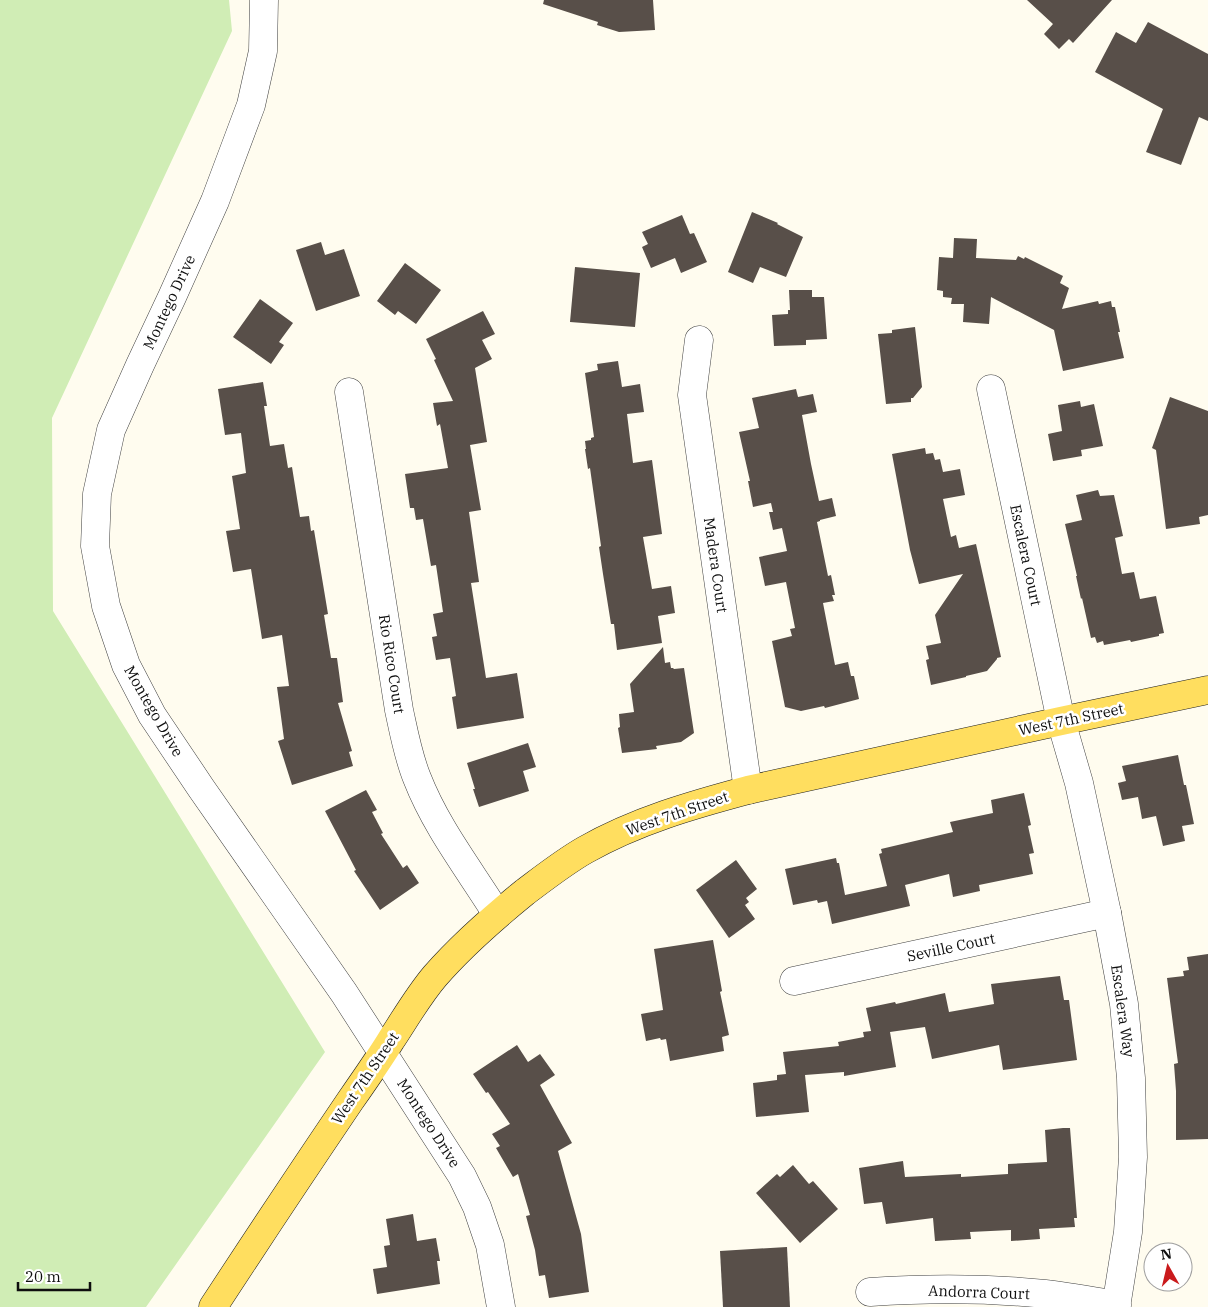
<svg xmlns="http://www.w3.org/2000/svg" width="1208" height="1307" font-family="'IBM Plex Serif',serif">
	<rect width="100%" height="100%" fill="#fffcef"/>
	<path fill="#d0edb5" d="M 0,0 L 229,0 L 232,31 L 52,418 L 53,611 L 325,1052 L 146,1307 L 0,1307 Z"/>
	<g fill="#584f49">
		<path d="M 544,0 L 653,0 L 655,30 L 619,32 L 597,25 L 598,22 L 543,4 Z"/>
		<path d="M 1027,0 L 1112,0 L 1073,43 L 1069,39 L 1059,49 L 1044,34 L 1053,24 Z"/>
		<path d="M 1148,22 L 1208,54 L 1208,121 L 1199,117 L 1181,165 L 1146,152 L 1163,109 L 1095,72 L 1116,32 L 1136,43 Z"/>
		<path d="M 752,212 L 778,223 L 777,224 L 803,237 L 786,277 L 760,267 L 753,283 L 728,272 Z"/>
		<path d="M 682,215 L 690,234 L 694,233 L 707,262 L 681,273 L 675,258 L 651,268 L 642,247 L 648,244 L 642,232 Z"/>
		<path d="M 954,238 L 977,239 L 976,258 L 1016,260 L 1018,256 L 1024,259 L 1025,257 L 1063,276 L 1060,283 L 1069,288 L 1062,309 L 1098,301 L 1099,304 L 1111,301 L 1112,307 L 1115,307 L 1120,332 L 1118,332 L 1124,358 L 1063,371 L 1054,330 L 991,297 L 989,324 L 963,322 L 964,304 L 951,304 L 952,298 L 943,297 L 943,291 L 937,290 L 939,257 L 953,258 Z"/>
		<path d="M 321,242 L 325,255 L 344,249 L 360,296 L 316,311 L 296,250 Z"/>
		<path d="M 405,263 L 441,290 L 416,324 L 398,311 L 395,315 L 377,301 Z"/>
		<path d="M 575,267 L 640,273 L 635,327 L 570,322 Z"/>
		<path d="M 789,290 L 812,290 L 812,297 L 824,297 L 827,339 L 806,340 L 806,345 L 774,346 L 772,315 L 788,314 L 788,310 L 790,310 Z"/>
		<path d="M 260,299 L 293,323 L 279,342 L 284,345 L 271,364 L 233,337 Z"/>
		<path d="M 483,311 L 495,334 L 482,340 L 492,359 L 475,368 L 487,442 L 470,445 L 481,510 L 469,512 L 479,582 L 471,583 L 486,678 L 517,673 L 524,718 L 457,729 L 452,697 L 456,696 L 450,658 L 436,660 L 432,637 L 437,636 L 433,614 L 443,612 L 436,565 L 431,566 L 423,519 L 416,520 L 414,508 L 410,508 L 405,474 L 448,468 L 440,424 L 437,426 L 433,403 L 453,401 L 434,360 L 436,359 L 426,339 Z"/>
		<path d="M 915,327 L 922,387 L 913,398 L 911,398 L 911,402 L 886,404 L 878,334 L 892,333 L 892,330 Z"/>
		<path d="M 618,361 L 622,387 L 640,384 L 644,412 L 627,414 L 633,463 L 652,460 L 662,534 L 643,537 L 652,589 L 671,586 L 675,613 L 658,616 L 662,643 L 617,650 L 614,624 L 611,624 L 603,574 L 599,547 L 601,546 L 590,468 L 588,469 L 585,449 L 586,449 L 585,441 L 591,440 L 591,438 L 594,437 L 585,373 L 598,370 L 597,364 Z"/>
		<path d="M 263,382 L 267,406 L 264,406 L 270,446 L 284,444 L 288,468 L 292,467 L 300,517 L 309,516 L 311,531 L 314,530 L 328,614 L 324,615 L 331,658 L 337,658 L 343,702 L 338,703 L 352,751 L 349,752 L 353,766 L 292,785 L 278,741 L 284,739 L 277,687 L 289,686 L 282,635 L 262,639 L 251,569 L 233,572 L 226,531 L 240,529 L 232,476 L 246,473 L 241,433 L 225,435 L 218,389 Z"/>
		<path d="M 796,389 L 798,397 L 813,394 L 817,412 L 802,415 L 811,464 L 819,501 L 832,498 L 836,516 L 820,520 L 820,521 L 817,522 L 828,576 L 831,575 L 835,595 L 832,595 L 834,601 L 823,603 L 835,665 L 848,662 L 851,676 L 854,676 L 859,699 L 825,708 L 824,706 L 801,711 L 785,707 L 772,641 L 792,636 L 790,629 L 795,628 L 786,582 L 765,586 L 759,557 L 787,551 L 782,528 L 773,530 L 769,512 L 773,512 L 771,503 L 753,507 L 748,481 L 750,481 L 739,432 L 759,428 L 752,398 Z"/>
		<path d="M 1170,397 L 1208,411 L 1208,515 L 1199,517 L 1200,524 L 1166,529 L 1156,450 L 1152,448 Z"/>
		<path d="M 1080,401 L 1081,407 L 1094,404 L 1103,446 L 1081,450 L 1082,456 L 1053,461 L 1048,434 L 1062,431 L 1058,405 Z"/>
		<path d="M 925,448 L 926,454 L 933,453 L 935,460 L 940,459 L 943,472 L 960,469 L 965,495 L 943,499 L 951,537 L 956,535 L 959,548 L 976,544 L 1001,657 L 997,658 L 997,659 L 987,671 L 966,676 L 966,677 L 931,685 L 926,660 L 929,659 L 926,646 L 941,643 L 935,615 L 963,574 L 919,584 L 910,550 L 892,454 Z"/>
		<path d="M 1098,490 L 1100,496 L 1114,495 L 1123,536 L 1115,538 L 1122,574 L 1134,572 L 1140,599 L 1156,596 L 1164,633 L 1159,634 L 1159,636 L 1131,642 L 1130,640 L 1104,645 L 1103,641 L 1097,643 L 1095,637 L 1091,638 L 1082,598 L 1081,599 L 1076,576 L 1077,576 L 1065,524 L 1082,520 L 1076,495 Z"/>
		<path d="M 663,647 L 665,663 L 670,662 L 671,668 L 673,668 L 674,669 L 684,668 L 694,733 L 681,742 L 656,746 L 657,749 L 622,753 L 618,728 L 620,727 L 619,714 L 634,712 L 630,684 Z"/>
		<path d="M 528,743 L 536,767 L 523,771 L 529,791 L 479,807 L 473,789 L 475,789 L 467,763 Z"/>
		<path d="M 1178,755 L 1184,785 L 1186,785 L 1194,824 L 1182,826 L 1185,841 L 1163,846 L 1156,816 L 1142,819 L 1138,797 L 1122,800 L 1118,783 L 1126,781 L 1122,766 Z"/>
		<path d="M 366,790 L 377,810 L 372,812 L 383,833 L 381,834 L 403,868 L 407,865 L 419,883 L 380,910 L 354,871 L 356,870 L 325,811 Z"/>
		<path d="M 1024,793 L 1031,825 L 1028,826 L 1034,853 L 1029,854 L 1033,874 L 979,885 L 980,891 L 953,897 L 949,874 L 905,885 L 910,906 L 832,924 L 827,901 L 818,903 L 817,900 L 793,905 L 785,869 L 836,858 L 837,863 L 839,863 L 845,895 L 887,886 L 879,854 L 882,853 L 881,849 L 953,832 L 950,822 L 993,813 L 991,800 Z"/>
		<path d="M 736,860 L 757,889 L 746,898 L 749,902 L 745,905 L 755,919 L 729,938 L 696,890 Z"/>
		<path d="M 713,940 L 722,991 L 720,992 L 729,1035 L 722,1037 L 724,1051 L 670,1061 L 666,1039 L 661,1040 L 660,1038 L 646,1041 L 641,1014 L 663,1010 L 654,949 Z"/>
		<path d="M 1208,954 L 1208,1139 L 1176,1140 L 1176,1091 L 1174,1064 L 1178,1063 L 1167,978 L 1184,976 L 1183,971 L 1189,970 L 1187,957 Z"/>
		<path d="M 1060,976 L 1064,1000 L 1069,1000 L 1077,1060 L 1003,1070 L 999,1045 L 932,1059 L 925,1027 L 890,1032 L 896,1067 L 844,1076 L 844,1072 L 805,1075 L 809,1112 L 756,1117 L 753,1083 L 777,1080 L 777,1075 L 786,1074 L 783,1052 L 839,1046 L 838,1042 L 864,1037 L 863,1032 L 871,1031 L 866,1008 L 895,1002 L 896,1004 L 945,993 L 949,1012 L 994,1004 L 991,984 Z"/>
		<path d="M 517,1045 L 528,1062 L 540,1054 L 555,1075 L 540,1085 L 572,1143 L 558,1151 L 581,1234 L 589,1292 L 549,1298 L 545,1275 L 539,1276 L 535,1250 L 526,1216 L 530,1215 L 518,1174 L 513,1177 L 496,1148 L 500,1146 L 492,1134 L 510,1124 L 488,1092 L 486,1093 L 473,1074 Z"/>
		<path d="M 1063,1128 L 1070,1128 L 1077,1218 L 1074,1218 L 1075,1227 L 1039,1229 L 1040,1239 L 1011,1241 L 1011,1230 L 970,1232 L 971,1239 L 935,1241 L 933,1218 L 886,1224 L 882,1202 L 864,1204 L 859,1168 L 903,1161 L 905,1177 L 961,1174 L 961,1177 L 1008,1174 L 1008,1164 L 1047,1162 L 1045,1130 Z"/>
		<path d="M 793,1165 L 809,1184 L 813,1181 L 838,1209 L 800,1243 L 756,1193 L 777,1174 L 780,1177 Z"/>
		<path d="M 413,1214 L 417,1241 L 436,1238 L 440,1261 L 437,1261 L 440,1284 L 377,1294 L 373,1269 L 387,1267 L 384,1246 L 390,1245 L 386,1219 Z"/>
		<path d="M 787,1247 L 790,1307 L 723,1307 L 720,1251 Z"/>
	</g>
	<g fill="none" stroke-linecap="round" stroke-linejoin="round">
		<g stroke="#414141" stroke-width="29">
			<g id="minor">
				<path d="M 264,0 L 263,51 L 251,105 L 215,201 L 172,297 L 140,365 L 111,430 L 97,494 L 95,546 L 106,606 L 126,665 L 152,715 L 201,788 L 344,993 L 462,1176 L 477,1207 L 490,1245 L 501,1307"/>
				<path d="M 699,340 L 692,395 L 748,790"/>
				<path d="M 991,389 L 1061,721 L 1079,783 L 1107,913 L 1124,1004 L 1131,1078 L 1133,1157 L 1128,1232 L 1116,1307"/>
				<path d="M 349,392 L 399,710 C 404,733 408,756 417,778 C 436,827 469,869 497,914"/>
				<path d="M 794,981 L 1107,913"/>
				<path d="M 870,1292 C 928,1288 987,1288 1045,1294 C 1069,1297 1093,1301 1117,1305"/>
			</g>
		</g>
		<g stroke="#1f1f1f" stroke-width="29">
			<path id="major" d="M 213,1307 C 258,1238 304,1169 350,1101 C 364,1081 378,1061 391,1040 C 405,1019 418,996 435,976 C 462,945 493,918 525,892 C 545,877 564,862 585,850 C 636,821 692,805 748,790 L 1061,721 L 1208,690"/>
		</g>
		<use href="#minor" stroke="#fff" stroke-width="28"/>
		<use href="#major" stroke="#ffde5f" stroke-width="28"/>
	</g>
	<g text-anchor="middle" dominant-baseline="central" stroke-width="5" stroke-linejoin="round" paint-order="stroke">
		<g font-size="15" fill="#0e0e0e" stroke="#fff">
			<text transform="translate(169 302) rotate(-65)">Montego Drive</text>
			<text transform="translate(1026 555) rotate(78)">Escalera Court</text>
			<text transform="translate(716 565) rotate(82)">Madera Court</text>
			<text transform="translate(392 664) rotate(81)">Rio Rico Court</text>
			<text transform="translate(154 711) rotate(60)">Montego Drive</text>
			<text transform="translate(1071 719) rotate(-12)">West 7th Street</text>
			<text transform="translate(677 813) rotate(-19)">West 7th Street</text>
			<text transform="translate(951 947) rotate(-12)">Seville Court</text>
			<text transform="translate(1123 1011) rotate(82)">Escalera Way</text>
			<text transform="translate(365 1078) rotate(-56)">West 7th Street</text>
			<text transform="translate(429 1123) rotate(57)">Montego Drive</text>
			<text transform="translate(979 1292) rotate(2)">Andorra Court</text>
		</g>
	</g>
	<g transform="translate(1168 1267) rotate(352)"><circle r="24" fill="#ffffff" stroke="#9f9f9f"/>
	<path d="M0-4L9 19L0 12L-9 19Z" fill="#ca1a1c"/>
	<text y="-8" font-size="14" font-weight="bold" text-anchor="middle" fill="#0e0e0e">N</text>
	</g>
	<path d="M18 1282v8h72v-8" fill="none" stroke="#0e0e0e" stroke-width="2.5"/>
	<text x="25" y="1282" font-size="15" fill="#0e0e0e" stroke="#ffffff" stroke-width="4" paint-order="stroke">20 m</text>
</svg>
